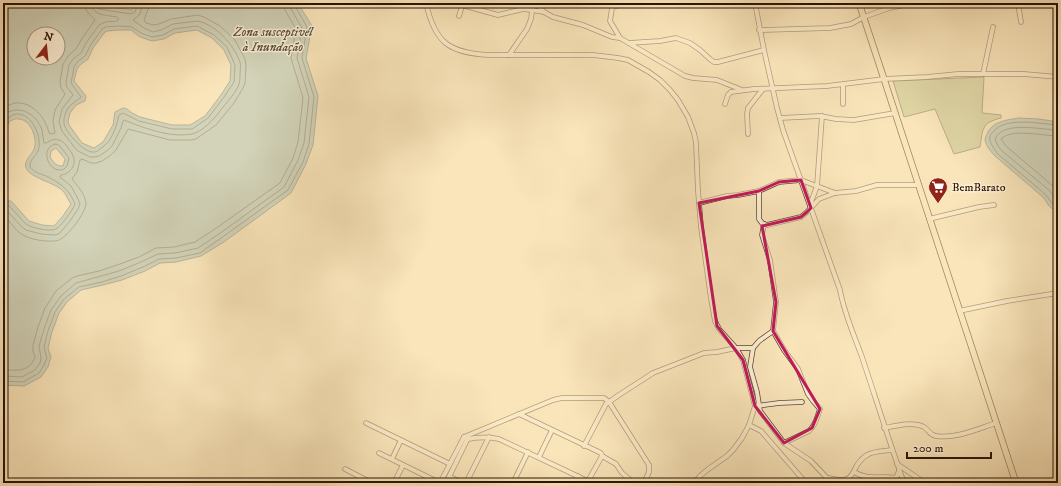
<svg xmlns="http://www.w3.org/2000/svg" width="1061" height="486" font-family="'IM FELL DW Pica',serif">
	<rect width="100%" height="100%" fill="#fae5ba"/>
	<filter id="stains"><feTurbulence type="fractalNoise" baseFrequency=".005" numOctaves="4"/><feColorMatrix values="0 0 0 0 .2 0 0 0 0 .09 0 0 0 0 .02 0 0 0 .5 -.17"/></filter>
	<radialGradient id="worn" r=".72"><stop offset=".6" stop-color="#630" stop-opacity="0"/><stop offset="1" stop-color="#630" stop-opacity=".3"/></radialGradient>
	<path fill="#c0c48e" stroke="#746b48" d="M 984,77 L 982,113 L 1001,115 L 1001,118 C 981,123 983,129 980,147 L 954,154 L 935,109 L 904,117 L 893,81 Z"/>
	<g fill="#a2bdb9" stroke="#727970" fill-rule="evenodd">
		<path d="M 3,3 L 89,3 L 132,10 L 134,3 L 298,3 L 312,26 L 306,58 L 318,96 L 313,145 L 306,164 L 291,193 L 224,242 L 201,256 L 176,262 L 160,263 L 145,271 L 122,280 L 103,285 L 81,290 L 67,302 L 59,313 L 52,332 L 48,348 L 51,357 L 48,367 L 41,377 L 24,386 L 3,385 L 3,201 L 11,201 L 29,221 L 42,225 L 54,226 L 63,216 L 71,204 C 68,200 66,194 63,191 C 54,182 30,178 26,168 C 23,161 32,155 34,149 C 38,139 31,120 19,119 C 16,118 13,120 10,121 L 6,128 L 3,138 ZM 119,30 L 131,30 L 140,37 L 152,41 L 164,39 L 175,33 L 197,30 L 212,38 L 224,50 L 231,65 L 230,81 L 221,95 L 205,116 L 190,125 L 172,125 L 140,117 L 132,113 L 127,109 L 123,108 L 115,112 L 113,125 L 103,142 L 94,148 L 82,143 L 69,125 L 68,121 L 70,113 L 76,105 L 85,101 L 86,96 L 74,81 L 77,69 L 80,65 L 88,59 L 93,48 L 105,32 L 107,31 ZM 34,34 L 58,34 L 58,58 L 34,58 ZM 56,148 L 65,159 L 63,166 C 56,166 54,163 50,157 L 51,151 Z"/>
		<path d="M 1019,118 L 1039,119 L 1058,122 L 1058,211 C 1050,209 1048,205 1044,198 L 995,156 C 991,152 986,146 985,140 C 985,138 986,136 987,134 C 992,121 1007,120 1019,118 Z"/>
	</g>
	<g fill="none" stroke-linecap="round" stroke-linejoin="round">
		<g stroke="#66685e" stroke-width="1">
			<path d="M 91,3 C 92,16 107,15 117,17 L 119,19 L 117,21 L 105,22 L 99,25 L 86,43 L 81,53 L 73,59 L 69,65 L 66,83 L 67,87 L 73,95 L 62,109 L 59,122 L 62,131 L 75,148 L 78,151 L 90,157 L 94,157 L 99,156 L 108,150 L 112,146 L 121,128 L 123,121 L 124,120 C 144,128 170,138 192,134 C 202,132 214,119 220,111 C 226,103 236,93 239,84 C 240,81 240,77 240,75 C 240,71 241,66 240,62 C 234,45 216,25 198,21 L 173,24 L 161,30 L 153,32 L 144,28 L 133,20 L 140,14 L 143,3"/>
			<path d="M 96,3 L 97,7 L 99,9 L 131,14 L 135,12 L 138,3"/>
			<path d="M 119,26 L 132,27 L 141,33 L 152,37 L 163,35 L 174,29 L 197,26 L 199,27 L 214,35 L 227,47 L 235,65 L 234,82 L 224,97 L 208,118 L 192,129 L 172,129 L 139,121 L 123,113 L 119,115 C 116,128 112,142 100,149 C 99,150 96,152 95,152 C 85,154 69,135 65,127 C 63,123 64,116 66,112 C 69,104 76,102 81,97 L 71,83 L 74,67 L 77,62 L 85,56 L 90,46 L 102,29 L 106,27 Z"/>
			<path d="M 3,108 C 7,106 11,104 15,103 C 33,101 46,119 49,133 L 51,134 L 55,133 L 53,121 L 55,110 L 65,94 L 61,88 L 60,82 L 63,64 L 69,55 L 76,49 L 81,40 L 95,20 C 90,14 85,13 85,3"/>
			<path d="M 3,116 C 17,102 37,114 42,130 C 43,134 43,139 44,143 L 46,143 C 50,141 54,138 58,140 C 62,140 64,143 66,145 C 68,149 72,152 73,156 C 77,165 70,174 61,175 L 60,177 L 71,186 L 78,199 L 80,204 L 78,209 L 70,221 L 59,234 L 54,235 L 41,234 L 26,230 L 22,227 L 7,211 L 3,210"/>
			<path d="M 1058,125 C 1040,124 1005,116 993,132 C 991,134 989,137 990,140 C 991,145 995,150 998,154 L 1046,195 L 1054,206 L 1058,207"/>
			<path d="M 3,126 C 6,120 9,115 17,114 C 32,113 43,138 38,151 C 36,156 29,160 30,167 C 35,173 39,173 46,176 C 59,182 70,190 75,204 C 73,210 61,226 56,229 C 51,232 31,228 26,224 C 20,219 15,211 9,206 L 3,205"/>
			<path d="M 1058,130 C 1042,130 1003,120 995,139 L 997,144 L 1001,150 L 1050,191 L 1055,199 L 1058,202"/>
			<path d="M 1058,136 C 1044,136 1011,128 1001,139 L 1006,146 L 1054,187 L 1058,193"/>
			<path d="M 56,144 L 60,146 L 69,158 L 67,166 L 64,169 C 63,170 59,170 58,170 C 46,167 41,147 56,144 Z"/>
			<path d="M 3,216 C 10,220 14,229 20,233 C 25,237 32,239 38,240 C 44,241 54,242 59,240 C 68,236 86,213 86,203 C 85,194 77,185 72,179 L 77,172 L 80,160 L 82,159 L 91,163 L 96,163 L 102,161 L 111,155 L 116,150 L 128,129 L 170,140 L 191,140 L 196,139 L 216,125 L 234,103 L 243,88 L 245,83 L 246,65 L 245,59 L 235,40 L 220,26 L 204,17 L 198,15 L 171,19 L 159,24 L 154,25 L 146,23 L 144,20 L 148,9 L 149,3"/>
			<path d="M 3,370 C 16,370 29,373 35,357 L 33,351 L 33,345 L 38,327 L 45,308 L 56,291 L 72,278 L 77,276 L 99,271 L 117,265 L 139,257 L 156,248 L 174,247 L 195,242 L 215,229 L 280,183 L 293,158 L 298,142 L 303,98 L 291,58 L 296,29 L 285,10 L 284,3"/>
			<path d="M 3,376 L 22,377 L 35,370 L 40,363 L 41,358 L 39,346 L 44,329 L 51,310 L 61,296 L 76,283 L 119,271 L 141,262 L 158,254 L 175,253 L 198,248 L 219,234 L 284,187 L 298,160 L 304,143 L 309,97 L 297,58 L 302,28 L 291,9 L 290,3"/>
			<path d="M 3,381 L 23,382 L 39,373 L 44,365 L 47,358 L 44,347 L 48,331 L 55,312 L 64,299 L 79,287 L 102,282 L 121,276 L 143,267 L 159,259 L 176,258 L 200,253 L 221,238 L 288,190 L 303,162 L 309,144 L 314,97 L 302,58 L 307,27 L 295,6 L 295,3"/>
		</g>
		<g stroke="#5d4731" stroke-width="5.5">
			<g id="minor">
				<path d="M 426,3 C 435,43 449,53 489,55 L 593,55 L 618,58 L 628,60 L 649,72 L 660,80 L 670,90 L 678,100 L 688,117 L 694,133 L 696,143 L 698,191 L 701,227 L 711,299 L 715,321 L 719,329 L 736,348 L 743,360 L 755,406 L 749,425 L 742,438 L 733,450 L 727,456 L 707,470 L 700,476 L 694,483"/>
				<path d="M 536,3 L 544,12 L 553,17 L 583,25 L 612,37 L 620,38 L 685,76 L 693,78 L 717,80 L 742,90"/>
				<path d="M 755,3 L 764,50 L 777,108 L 783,130 L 840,290 C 844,313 854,335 862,357 C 876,399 889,441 904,483"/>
				<path d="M 946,3 L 951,4 L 965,3"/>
				<path d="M 1018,3 L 1021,22"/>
				<path d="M 1006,4 L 1006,3"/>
				<path d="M 462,5 L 498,15 L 523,9 L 532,10 L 544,12"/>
				<path d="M 459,16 L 463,3"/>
				<path d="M 759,30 L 830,28 L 851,24 L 864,17 L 889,8 L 915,3"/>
				<path d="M 620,38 L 610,21 L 612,8 L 615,6 L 634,3"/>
				<path d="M 629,43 L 660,41 L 676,38 L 690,43 L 700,50 L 711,60 L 714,62 L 718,62 L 764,50"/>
				<path d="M 509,55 L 527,29 L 531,19 L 533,3"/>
				<path d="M 983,74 L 993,27"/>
				<path d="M 725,104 L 728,95 L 731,92 L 754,89 L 827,86 L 884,79 L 927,77 L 958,74 L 1024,74 L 1058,77"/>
				<path d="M 843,104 L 843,85"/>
				<path d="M 780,118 L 820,116 L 836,119 L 854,120 L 895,113"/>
				<path d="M 748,134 L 747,114 L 748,108 L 763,89"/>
				<path d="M 759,191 L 759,219 L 762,223 L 767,225 L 801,217 L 807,212 L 819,199 L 835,193 L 856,191 L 877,185 L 919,185"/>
				<path d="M 699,203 L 727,196 L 738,195 L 759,191 L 779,182 L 801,180 L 835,193"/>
				<path d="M 810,205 L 817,186 L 822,116"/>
				<path d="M 929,219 L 979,207 L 994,205"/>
				<path d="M 764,224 L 762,235 L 770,260 L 776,302 L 773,331 L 784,350 L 798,369 L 808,394 L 813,401 L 820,409 C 817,417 816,425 809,431 L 784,443"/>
				<path d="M 959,311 L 1007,301 L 1058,293"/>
				<path d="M 773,331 L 759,341 L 753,348 L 750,367 L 757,392 L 760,411 L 784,443 L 811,461 L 827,478 L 830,483"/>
				<path d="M 757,406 L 779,403 L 802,402"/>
				<path d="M 519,414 L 601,453 L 602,456 L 588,481"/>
				<path d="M 366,423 L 450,464"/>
				<path d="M 749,425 L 761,431 L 806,483"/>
				<path d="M 884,428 C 895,426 914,421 924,427 C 929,430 929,435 936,436 C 956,439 977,429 996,423"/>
				<path d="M 464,437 L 468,439 C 479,437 488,437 499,439 L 592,483"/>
				<path d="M 584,446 L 606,404 L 619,395 L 653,373 L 704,353 L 717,352 L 736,348 L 753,348"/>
				<path d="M 379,453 L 440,483 L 464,437 L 553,400 L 562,398 L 604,398 L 609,402 L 649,465 L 649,472 L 644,483"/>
				<path d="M 602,456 L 616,464 L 622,473 L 634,483"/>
				<path d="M 539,457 L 552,430"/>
				<path d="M 392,459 L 401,440"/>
				<path d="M 897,464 L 925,483"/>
				<path d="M 345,469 L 372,483"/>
				<path d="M 854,472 C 866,479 873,477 886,477 C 890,477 893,478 896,478 L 899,471"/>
				<path d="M 450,477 L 463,483"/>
				<path d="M 828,478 C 861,486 847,467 867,455 C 873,451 885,451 892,450"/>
				<path d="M 394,483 L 403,465"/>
				<path d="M 446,483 L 468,438"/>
				<path d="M 466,483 L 489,437"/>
				<path d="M 513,483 L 528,452"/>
				<path d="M 575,483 L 578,476"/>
			</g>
		</g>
		<g stroke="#291203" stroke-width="7">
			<path id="major" d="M 859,3 L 884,79 L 1016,483"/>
		</g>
		<use href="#minor" stroke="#fceed2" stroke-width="4"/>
		<use href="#major" stroke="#fae5ba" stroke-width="5.5"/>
	</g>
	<path d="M0 0H1061V486H0ZM 801,180 L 811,208 L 807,212 L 801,217 L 762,226 L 776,302 L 773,331 L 820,409 L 812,428 L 784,443 L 755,406 L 743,360 L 717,326 L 699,203 L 759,191 L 779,182 Z" fill="#fae5ba" fill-opacity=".55" fill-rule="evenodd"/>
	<path fill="none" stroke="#c2185b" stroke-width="3" stroke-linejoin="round" d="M 801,180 L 811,208 L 807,212 L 801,217 L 762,226 L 776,302 L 773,331 L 820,409 L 812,428 L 784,443 L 755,406 L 743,360 L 717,326 L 699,203 L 759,191 L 779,182 Z"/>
	<defs>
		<g id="supermarket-pin" transform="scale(1)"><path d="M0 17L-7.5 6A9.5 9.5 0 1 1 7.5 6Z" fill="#8f2418" stroke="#fceed2"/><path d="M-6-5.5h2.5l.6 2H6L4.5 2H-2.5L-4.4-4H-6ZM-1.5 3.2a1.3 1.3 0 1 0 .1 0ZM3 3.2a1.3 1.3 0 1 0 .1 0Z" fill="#fff"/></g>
	</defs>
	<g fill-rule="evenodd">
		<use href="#supermarket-pin" x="938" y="187"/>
	</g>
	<g text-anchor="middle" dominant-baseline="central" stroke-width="3" stroke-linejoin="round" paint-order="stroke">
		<g font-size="12" fill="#291203" stroke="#fceed2" text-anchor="start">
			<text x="952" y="187">BemBarato</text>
		</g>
		<g font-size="13" font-style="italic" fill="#534e43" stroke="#fceed2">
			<text x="273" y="32">Zona susceptivél<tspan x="273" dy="15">à Inundação</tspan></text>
		</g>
	</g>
	<rect width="1061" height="486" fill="none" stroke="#fae5ba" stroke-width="16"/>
	<rect x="4" y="4" width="1053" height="478" fill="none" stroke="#291203" stroke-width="2"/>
	<rect x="8" y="8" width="1045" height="470" fill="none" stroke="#291203"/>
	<g transform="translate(46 46) rotate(16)"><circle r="19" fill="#fceed2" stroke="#a8967f"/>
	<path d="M0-3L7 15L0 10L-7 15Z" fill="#8f2418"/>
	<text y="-6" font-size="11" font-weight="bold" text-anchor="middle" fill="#291203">N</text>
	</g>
	<path d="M907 452v6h84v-6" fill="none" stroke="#291203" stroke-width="2"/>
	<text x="913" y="452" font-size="12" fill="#291203" stroke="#fceed2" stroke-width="3" paint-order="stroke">200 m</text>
	<rect width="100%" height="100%" filter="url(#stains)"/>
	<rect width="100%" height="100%" fill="url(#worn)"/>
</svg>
